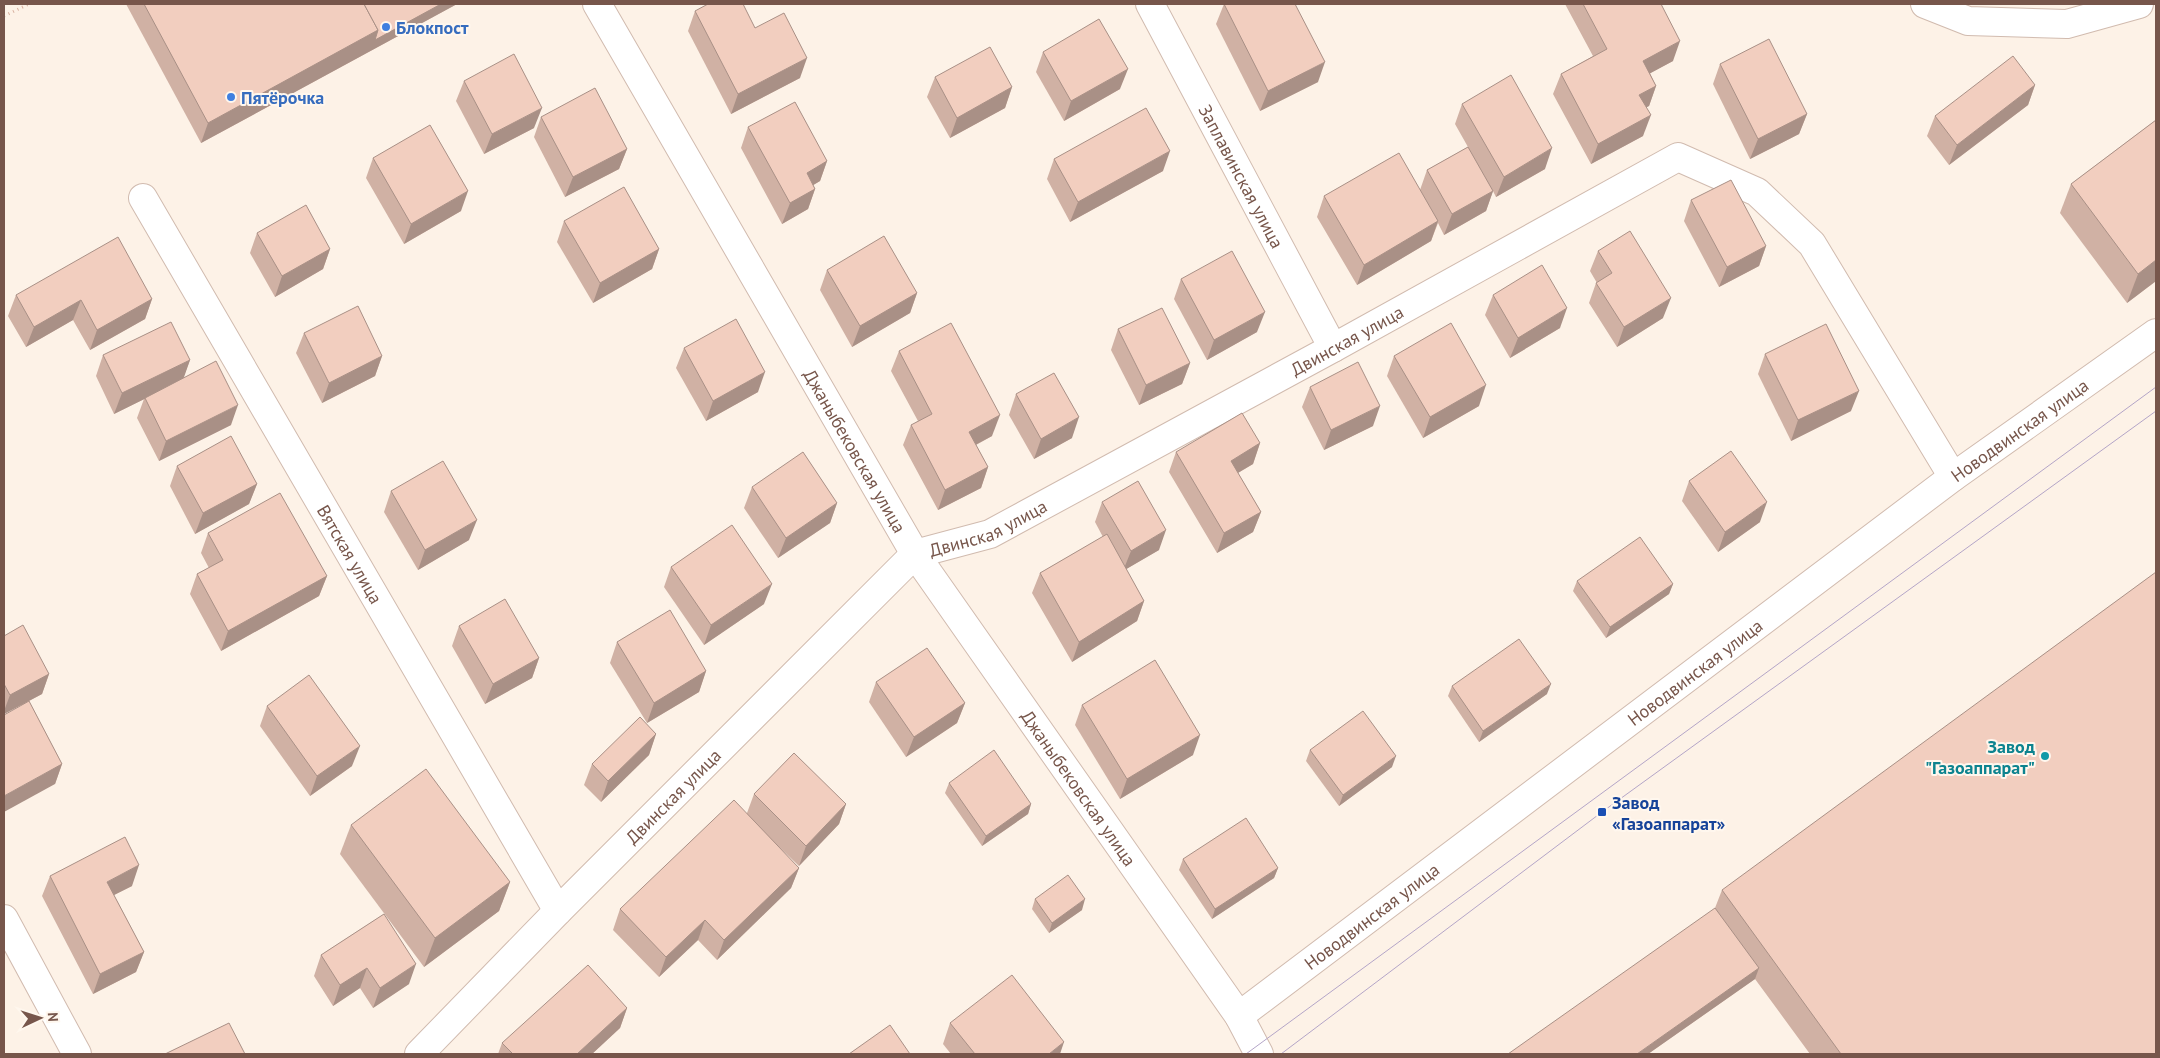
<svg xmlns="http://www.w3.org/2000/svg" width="2160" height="1058" font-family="'PT Sans',sans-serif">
	<rect width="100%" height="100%" fill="#fdf2e7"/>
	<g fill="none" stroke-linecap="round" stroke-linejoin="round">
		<g stroke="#d1bbaf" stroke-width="30">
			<g id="street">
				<path id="s1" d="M 597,4 L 915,554 L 1239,1016 L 1259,1054"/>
				<path id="s2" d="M 1150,4 L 1333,348"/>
				<path d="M 1925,4 L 1968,21 L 2067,24 L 2139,4"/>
				<path id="s3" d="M 143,198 L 558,911"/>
				<path d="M 4,919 L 77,1054"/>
				<path id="s4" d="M 1239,1016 L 1953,477 L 2156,333"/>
				<path id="s5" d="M 419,1054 L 558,911 L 915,554 L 990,534 L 1333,348 L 1678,157 L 1757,192 L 1812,244 L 1953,477"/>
			</g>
		</g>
		<path stroke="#d8b1a1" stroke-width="3" stroke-dasharray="1 4" stroke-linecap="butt" d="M 4,16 L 29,4"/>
		<use href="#street" stroke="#fff" stroke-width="28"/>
		<g stroke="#b4a5c7" stroke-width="1">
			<path d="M 1246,1054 L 2156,387"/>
			<path d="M 1281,1054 L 1602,812 L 2156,411"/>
		</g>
	</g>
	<g fill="#d0b1a4">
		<path d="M 126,4 L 457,4 L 201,143 Z"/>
		<path d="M 1224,4 L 1318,82 L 1260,111 L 1216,24 Z"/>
		<path d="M 1565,4 L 1661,4 L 1673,61 L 1650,73 L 1656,86 L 1649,106 L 1646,107 L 1643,136 L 1591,164 L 1553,94 L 1561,74 L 1593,56 Z"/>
		<path d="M 695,11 L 755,28 L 800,78 L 731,114 L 688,31 Z"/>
		<path d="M 1043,52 L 1120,89 L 1064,121 L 1036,72 Z"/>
		<path d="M 1720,64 L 1807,114 L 1799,134 L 1750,159 L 1713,84 Z"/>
		<path d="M 935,77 L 1012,87 L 1005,108 L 950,138 L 927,97 Z"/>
		<path d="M 464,81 L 534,128 L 484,154 L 456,101 Z"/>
		<path d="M 2035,85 L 2028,105 L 1949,165 L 1927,136 L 1935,116 Z"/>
		<path d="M 1462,104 L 1545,169 L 1496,197 L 1493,191 L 1486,211 L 1444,235 L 1438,223 L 1431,241 L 1357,285 L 1317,217 L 1324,196 L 1420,190 L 1427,170 L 1468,147 L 1455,124 Z"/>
		<path d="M 541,117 L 627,149 L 619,169 L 565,197 L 534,137 Z"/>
		<path d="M 2156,120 L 2156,281 L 2127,303 L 2060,213 L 2071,184 Z"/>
		<path d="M 748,127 L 827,161 L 820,181 L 813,185 L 815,189 L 808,209 L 782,224 L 741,148 Z"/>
		<path d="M 373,158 L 461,211 L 404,244 L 366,178 Z"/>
		<path d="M 1054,159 L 1163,171 L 1070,222 L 1047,179 Z"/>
		<path d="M 1691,200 L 1766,246 L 1759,266 L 1719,287 L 1684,221 Z"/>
		<path d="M 564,221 L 659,249 L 652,269 L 593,303 L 557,242 Z"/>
		<path d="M 257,233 L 330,249 L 323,269 L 275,297 L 250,253 Z"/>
		<path d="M 1598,251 L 1663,318 L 1617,347 L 1589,303 L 1596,283 L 1597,283 L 1590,271 Z"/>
		<path d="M 827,270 L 917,293 L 910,313 L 852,347 L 820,290 Z"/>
		<path d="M 1181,279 L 1257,332 L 1207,360 L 1174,299 Z"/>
		<path d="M 16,295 L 152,299 L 145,319 L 90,350 L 73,320 L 26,347 L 8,316 Z"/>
		<path d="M 1493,295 L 1560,328 L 1510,358 L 1485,315 Z"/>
		<path d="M 1118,329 L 1190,363 L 1182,384 L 1139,405 L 1111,350 Z"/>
		<path d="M 304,333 L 382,356 L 375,376 L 322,403 L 296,353 Z"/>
		<path d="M 684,348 L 758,392 L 706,421 L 676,368 Z"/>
		<path d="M 899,351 L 992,436 L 976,445 L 988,467 L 981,488 L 938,510 L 903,445 L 911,425 L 918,421 L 891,371 Z"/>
		<path d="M 1765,354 L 1851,411 L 1791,441 L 1758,374 Z"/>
		<path d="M 103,355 L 190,360 L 183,378 L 231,425 L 159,461 L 137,418 L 144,399 L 114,414 L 96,376 Z"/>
		<path d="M 1394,356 L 1479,406 L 1423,438 L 1387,376 Z"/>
		<path d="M 1310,387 L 1373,426 L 1324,450 L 1302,407 Z"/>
		<path d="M 1016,394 L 1072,438 L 1034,459 L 1009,415 Z"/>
		<path d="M 1260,443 L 1253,464 L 1238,473 L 1261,512 L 1253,532 L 1217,553 L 1169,472 L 1176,452 Z"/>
		<path d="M 177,466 L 257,484 L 249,504 L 195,534 L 170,486 Z"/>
		<path d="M 1689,481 L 1760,522 L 1718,552 L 1682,501 Z"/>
		<path d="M 752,487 L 837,503 L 830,523 L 778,558 L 744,508 Z"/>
		<path d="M 391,491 L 469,540 L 418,570 L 384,512 Z"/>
		<path d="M 1102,502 L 1159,550 L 1126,569 L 1144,601 L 1137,621 L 1072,662 L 1032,593 L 1040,573 L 1103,537 L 1095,522 Z"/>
		<path d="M 208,533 L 327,576 L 319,596 L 221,651 L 190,594 L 197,574 L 209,568 L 201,553 Z"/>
		<path d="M 671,567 L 764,604 L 704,645 L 664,587 Z"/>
		<path d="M 1577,581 L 1673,584 L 1669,594 L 1606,638 L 1573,591 Z"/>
		<path d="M 459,626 L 539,658 L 532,678 L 485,704 L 452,646 Z"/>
		<path d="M 4,636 L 49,674 L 42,694 L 29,701 L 62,764 L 55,784 L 21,705 L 4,714 Z"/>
		<path d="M 617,642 L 706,671 L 699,692 L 647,723 L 610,663 Z"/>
		<path d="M 876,682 L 965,703 L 957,723 L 906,757 L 869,702 Z"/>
		<path d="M 1452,686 L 1547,694 L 1479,742 L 1448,696 Z"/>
		<path d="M 1082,705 L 1193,755 L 1120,799 L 1075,725 Z"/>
		<path d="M 267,706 L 352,766 L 310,796 L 260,726 Z"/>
		<path d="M 656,734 L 649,755 L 601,802 L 584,785 L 592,764 Z"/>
		<path d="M 1310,750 L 1392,767 L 1339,806 L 1306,761 Z"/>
		<path d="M 949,783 L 1031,804 L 1028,814 L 982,846 L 945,793 Z"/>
		<path d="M 754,794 L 846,804 L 839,824 L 799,866 L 772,840 L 799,868 L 791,888 L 717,960 L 698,940 L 659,977 L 613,930 L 620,909 L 747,813 Z"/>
		<path d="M 351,825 L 510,882 L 499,911 L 424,967 L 340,854 Z"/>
		<path d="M 1183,859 L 1278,868 L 1274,878 L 1212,919 L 1179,870 Z"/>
		<path d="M 50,876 L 132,886 L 114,895 L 144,952 L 136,972 L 93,994 L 42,896 Z"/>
		<path d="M 1722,890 L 2156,1054 L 1810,1054 L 1755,979 L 1648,1054 L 1715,908 Z"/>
		<path d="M 1035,899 L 1082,910 L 1049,933 L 1032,909 Z"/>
		<path d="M 384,914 L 409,984 L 373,1008 L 360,988 L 333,1006 L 314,976 L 321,955 Z"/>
		<path d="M 627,1008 L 620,1028 L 592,1054 L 498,1054 L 502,1043 Z"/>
		<path d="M 950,1023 L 1060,1054 L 951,1054 L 943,1044 Z"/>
	</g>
	<g fill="#a99086">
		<path d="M 441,4 L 457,4 L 201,143 L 208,123 L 378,30 Z"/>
		<path d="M 1680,41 L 1673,61 L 1636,81 L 1643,61 Z"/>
		<path d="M 807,58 L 800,78 L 731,114 L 738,94 Z"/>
		<path d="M 1325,62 L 1318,82 L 1260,111 L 1268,91 Z"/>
		<path d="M 1128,69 L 1120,89 L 1064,121 L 1071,101 Z"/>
		<path d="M 2035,85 L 2028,105 L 1949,165 L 1957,145 Z"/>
		<path d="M 1656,86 L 1649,106 L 1632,115 L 1639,95 Z"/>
		<path d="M 1012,87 L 1005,108 L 950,138 L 957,118 Z"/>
		<path d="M 542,108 L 534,128 L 484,154 L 492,134 Z"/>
		<path d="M 1807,114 L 1799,134 L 1750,159 L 1758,139 Z"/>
		<path d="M 1651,115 L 1643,136 L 1591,164 L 1598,144 Z"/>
		<path d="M 1552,148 L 1545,169 L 1496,197 L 1504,177 Z"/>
		<path d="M 627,149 L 619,169 L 565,197 L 573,177 Z"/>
		<path d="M 1170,151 L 1163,171 L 1070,222 L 1078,202 Z"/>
		<path d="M 827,161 L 820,181 L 800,193 L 807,173 Z"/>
		<path d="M 815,189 L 808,209 L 782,224 L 790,203 Z"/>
		<path d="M 468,191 L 461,211 L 404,244 L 411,224 Z"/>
		<path d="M 1493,191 L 1486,211 L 1444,235 L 1452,214 Z"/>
		<path d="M 1438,221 L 1431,241 L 1357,285 L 1364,265 Z"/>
		<path d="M 1766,246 L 1759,266 L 1719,287 L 1727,267 Z"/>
		<path d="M 330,249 L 323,269 L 275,297 L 282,276 Z"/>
		<path d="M 659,249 L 652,269 L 593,303 L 600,283 Z"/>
		<path d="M 2156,260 L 2156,281 L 2127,303 L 2138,274 Z"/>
		<path d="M 917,293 L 910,313 L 852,347 L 860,326 Z"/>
		<path d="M 1671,298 L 1663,318 L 1617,347 L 1624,327 Z"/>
		<path d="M 152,299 L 145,319 L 90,350 L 97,330 Z"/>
		<path d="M 81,300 L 73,320 L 26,347 L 34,327 Z"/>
		<path d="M 1567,308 L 1560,328 L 1510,358 L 1518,338 Z"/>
		<path d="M 1265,312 L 1257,332 L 1207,360 L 1214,340 Z"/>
		<path d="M 382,356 L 375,376 L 322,403 L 329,383 Z"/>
		<path d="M 190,360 L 183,380 L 114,414 L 122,393 Z"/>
		<path d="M 1190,363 L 1182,384 L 1139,405 L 1146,385 Z"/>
		<path d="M 765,372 L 758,392 L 706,421 L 713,401 Z"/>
		<path d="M 1486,385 L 1479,406 L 1423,438 L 1430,417 Z"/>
		<path d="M 1859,391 L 1851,411 L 1791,441 L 1798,420 Z"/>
		<path d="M 238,405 L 231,425 L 159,461 L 166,441 Z"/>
		<path d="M 1380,406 L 1373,426 L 1324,450 L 1331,430 Z"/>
		<path d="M 1000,415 L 992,436 L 962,452 L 969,432 Z"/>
		<path d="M 1079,417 L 1072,438 L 1034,459 L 1041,439 Z"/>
		<path d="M 1260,443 L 1253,464 L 1224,481 L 1231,461 Z"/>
		<path d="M 988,467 L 981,488 L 938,510 L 945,490 Z"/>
		<path d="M 257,484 L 249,504 L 195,534 L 203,513 Z"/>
		<path d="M 1767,502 L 1760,522 L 1718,552 L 1725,532 Z"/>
		<path d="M 837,503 L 830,523 L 778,558 L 786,538 Z"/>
		<path d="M 1261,512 L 1253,532 L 1217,553 L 1224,533 Z"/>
		<path d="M 477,520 L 469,540 L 418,570 L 425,550 Z"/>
		<path d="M 1166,530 L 1159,550 L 1123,571 L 1131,551 Z"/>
		<path d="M 327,576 L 319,596 L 221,651 L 228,631 Z"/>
		<path d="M 772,584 L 764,604 L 704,645 L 711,625 Z"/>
		<path d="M 1673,584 L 1669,594 L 1606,638 L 1610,627 Z"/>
		<path d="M 1144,601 L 1137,621 L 1072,662 L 1079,642 Z"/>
		<path d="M 539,658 L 532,678 L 485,704 L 493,684 Z"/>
		<path d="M 706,671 L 699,692 L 647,723 L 654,703 Z"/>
		<path d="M 49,674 L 42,694 L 4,714 L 4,711 L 10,695 Z"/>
		<path d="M 1551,684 L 1547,694 L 1479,742 L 1483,731 Z"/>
		<path d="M 965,703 L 957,723 L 906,757 L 914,737 Z"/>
		<path d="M 656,734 L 649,755 L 601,802 L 608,781 Z"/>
		<path d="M 1200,735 L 1193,755 L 1120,799 L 1127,779 Z"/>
		<path d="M 360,746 L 352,766 L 310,796 L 317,776 Z"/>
		<path d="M 1396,756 L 1392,767 L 1339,806 L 1343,795 Z"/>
		<path d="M 62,764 L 55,784 L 4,812 L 4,796 Z"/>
		<path d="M 846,804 L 839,824 L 799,866 L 806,846 Z"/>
		<path d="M 1031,804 L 1028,814 L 982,846 L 986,836 Z"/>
		<path d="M 139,865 L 132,886 L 100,902 L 107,882 Z"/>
		<path d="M 799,868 L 791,888 L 717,960 L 724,940 Z"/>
		<path d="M 1278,868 L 1274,878 L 1212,919 L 1215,909 Z"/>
		<path d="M 510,882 L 499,911 L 424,967 L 435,938 Z"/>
		<path d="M 1085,899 L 1082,910 L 1049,933 L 1052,923 Z"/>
		<path d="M 705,920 L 698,940 L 659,977 L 666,957 Z"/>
		<path d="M 144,952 L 136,972 L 93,994 L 100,974 Z"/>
		<path d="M 416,964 L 409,984 L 373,1008 L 380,988 Z"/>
		<path d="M 367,968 L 360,988 L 333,1006 L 340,985 Z"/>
		<path d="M 1759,968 L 1755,979 L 1648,1054 L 1637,1054 Z"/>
		<path d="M 627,1008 L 620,1028 L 592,1054 L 577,1054 Z"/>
		<path d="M 1064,1042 L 1060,1054 L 1049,1054 Z"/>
	</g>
	<g fill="#f2cebf" stroke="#a99086">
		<path d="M 144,4 L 364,4 L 378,30 L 208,123 Z"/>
		<path d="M 364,4 L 441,4 L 375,40 L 378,30 Z"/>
		<path d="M 708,4 L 743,4 L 755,28 L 784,13 L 807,58 L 738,94 L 695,11 Z"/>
		<path d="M 1224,4 L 1295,4 L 1325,62 L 1268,91 Z"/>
		<path d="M 1583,4 L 1661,4 L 1680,41 L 1643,61 L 1656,86 L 1639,95 L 1651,115 L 1598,144 L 1561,74 L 1607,49 Z"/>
		<path d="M 1099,19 L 1128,69 L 1071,101 L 1043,52 Z"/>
		<path d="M 1769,39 L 1807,114 L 1758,139 L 1720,64 Z"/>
		<path d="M 990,47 L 1012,87 L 957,118 L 935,77 Z"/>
		<path d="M 514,54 L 542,108 L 492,134 L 464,81 Z"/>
		<path d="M 2013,56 L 2035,85 L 1957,145 L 1935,116 Z"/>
		<path d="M 1511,75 L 1552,148 L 1504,177 L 1462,104 Z"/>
		<path d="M 595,88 L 627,149 L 573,177 L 541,117 Z"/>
		<path d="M 795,102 L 827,161 L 807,173 L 815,189 L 790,203 L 748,127 Z"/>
		<path d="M 1146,108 L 1170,151 L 1078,202 L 1054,159 Z"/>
		<path d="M 2156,120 L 2156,260 L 2138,274 L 2071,184 Z"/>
		<path d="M 430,125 L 468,191 L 411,224 L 373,158 Z"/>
		<path d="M 1468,147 L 1493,191 L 1452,214 L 1427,170 Z"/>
		<path d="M 1399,153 L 1438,221 L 1364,265 L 1324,196 Z"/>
		<path d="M 1731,180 L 1766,246 L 1727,267 L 1691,200 Z"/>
		<path d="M 624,187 L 659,249 L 600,283 L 564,221 Z"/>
		<path d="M 306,205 L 330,249 L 282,276 L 257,233 Z"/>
		<path d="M 1630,231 L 1671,298 L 1624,327 L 1596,283 L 1612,273 L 1598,251 Z"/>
		<path d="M 884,236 L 917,293 L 860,326 L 827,270 Z"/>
		<path d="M 118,237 L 152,299 L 97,330 L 81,300 L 34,327 L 16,295 Z"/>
		<path d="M 1232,251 L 1265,312 L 1214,340 L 1181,279 Z"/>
		<path d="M 1542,265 L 1567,308 L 1518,338 L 1493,295 Z"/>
		<path d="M 358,306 L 382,356 L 329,383 L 304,333 Z"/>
		<path d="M 1162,308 L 1190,363 L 1146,385 L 1118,329 Z"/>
		<path d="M 736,319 L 765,372 L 713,401 L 684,348 Z"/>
		<path d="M 171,322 L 190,360 L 122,393 L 103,355 Z"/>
		<path d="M 951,323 L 1000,415 L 969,432 L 988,467 L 945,490 L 911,425 L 932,414 L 899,351 Z"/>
		<path d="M 1451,323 L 1486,385 L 1430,417 L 1394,356 Z"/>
		<path d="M 1826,324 L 1859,391 L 1798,420 L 1765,354 Z"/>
		<path d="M 216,361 L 238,405 L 166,441 L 145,398 Z"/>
		<path d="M 1358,362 L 1380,406 L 1331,430 L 1310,387 Z"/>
		<path d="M 1054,373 L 1079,417 L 1041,439 L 1016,394 Z"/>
		<path d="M 1242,413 L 1260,443 L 1231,461 L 1261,512 L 1224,533 L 1176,452 Z"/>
		<path d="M 231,436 L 257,484 L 203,513 L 177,466 Z"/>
		<path d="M 1731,451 L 1767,502 L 1725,532 L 1689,481 Z"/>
		<path d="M 803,452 L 837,503 L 786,538 L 752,487 Z"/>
		<path d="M 443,461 L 477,520 L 425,550 L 391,491 Z"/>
		<path d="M 1138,481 L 1166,530 L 1131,551 L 1102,502 Z"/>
		<path d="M 280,493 L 327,576 L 228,631 L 197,574 L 223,560 L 208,533 Z"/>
		<path d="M 732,525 L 772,584 L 711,625 L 671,567 Z"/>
		<path d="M 1107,534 L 1144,601 L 1079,642 L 1040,573 Z"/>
		<path d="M 1640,537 L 1673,584 L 1610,627 L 1577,581 Z"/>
		<path d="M 2156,572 L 2156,1054 L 1841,1054 L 1722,890 Z"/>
		<path d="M 505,599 L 539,658 L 493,684 L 459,626 Z"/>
		<path d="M 670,610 L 706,671 L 654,703 L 617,642 Z"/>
		<path d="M 23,625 L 49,674 L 10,695 L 4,684 L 4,636 Z"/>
		<path d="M 1519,639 L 1551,684 L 1483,731 L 1452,686 Z"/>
		<path d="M 927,648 L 965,703 L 914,737 L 876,682 Z"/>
		<path d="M 1155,660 L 1200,735 L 1127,779 L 1082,705 Z"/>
		<path d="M 309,675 L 360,746 L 317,776 L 267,706 Z"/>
		<path d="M 29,701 L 62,764 L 4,796 L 4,715 Z"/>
		<path d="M 1363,711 L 1396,756 L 1343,795 L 1310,750 Z"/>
		<path d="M 640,717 L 656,734 L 608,781 L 592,764 Z"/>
		<path d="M 994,750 L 1031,804 L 986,836 L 949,783 Z"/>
		<path d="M 794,753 L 846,804 L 806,846 L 754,794 Z"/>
		<path d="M 426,769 L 510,882 L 435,938 L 351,825 Z"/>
		<path d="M 734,800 L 799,868 L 724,940 L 705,920 L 666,957 L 620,909 Z"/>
		<path d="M 1246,818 L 1278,868 L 1215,909 L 1183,859 Z"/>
		<path d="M 125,837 L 139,865 L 107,882 L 144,952 L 100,974 L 50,876 Z"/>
		<path d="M 1068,875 L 1085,899 L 1052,923 L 1035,899 Z"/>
		<path d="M 1715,908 L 1759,968 L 1637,1054 L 1508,1054 Z"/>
		<path d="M 384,914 L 416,964 L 380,988 L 367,968 L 340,985 L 321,955 Z"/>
		<path d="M 588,965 L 627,1008 L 577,1054 L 513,1054 L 502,1043 Z"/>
		<path d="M 1012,975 L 1064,1042 L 1049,1054 L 975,1054 L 950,1023 Z"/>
		<path d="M 229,1023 L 245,1054 L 165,1054 Z"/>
		<path d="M 890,1025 L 910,1054 L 849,1054 Z"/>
	</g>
	<g fill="#3f7fe0" stroke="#fff7ee" stroke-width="2">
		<circle cx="386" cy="27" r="5"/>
		<circle cx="231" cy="97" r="5"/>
	</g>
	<circle fill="#0f9aa8" stroke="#fff7ee" stroke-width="2" cx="2045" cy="756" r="5"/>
	<rect fill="#1a4fb4" stroke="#fff7ee" stroke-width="2" x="1597" y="807" width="10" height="10" rx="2.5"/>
	<g text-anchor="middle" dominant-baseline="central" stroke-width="4" stroke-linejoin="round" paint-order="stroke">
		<g font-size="18" font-weight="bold" fill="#366cbe" stroke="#fff7ee" text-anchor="start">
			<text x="396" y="27">Блокпост</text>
			<text x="241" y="97">Пятёрочка</text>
		</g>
		<g font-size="18" fill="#77564b" stroke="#fff7ee">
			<text stroke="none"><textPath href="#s2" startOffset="195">Заплавинская улица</textPath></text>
			<text stroke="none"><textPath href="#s5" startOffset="1188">Двинская улица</textPath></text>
			<text stroke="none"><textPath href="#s4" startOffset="976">Новодвинская улица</textPath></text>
			<text stroke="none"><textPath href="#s1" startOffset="516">Джаныбековская улица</textPath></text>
			<text stroke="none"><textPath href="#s5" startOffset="782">Двинская улица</textPath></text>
			<text stroke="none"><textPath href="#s3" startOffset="412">Вятская улица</textPath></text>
			<text stroke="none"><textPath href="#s4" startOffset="571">Новодвинская улица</textPath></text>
			<text stroke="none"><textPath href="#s1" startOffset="921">Джаныбековская улица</textPath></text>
			<text stroke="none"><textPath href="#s5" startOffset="362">Двинская улица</textPath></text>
			<text stroke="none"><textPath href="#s4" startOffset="166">Новодвинская улица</textPath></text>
		</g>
		<g font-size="18" font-weight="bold" fill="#0d838f" stroke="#fff7ee" text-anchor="end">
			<text x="2035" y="746">Завод<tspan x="2035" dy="21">"Газоаппарат"</tspan></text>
		</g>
		<g font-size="18" font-weight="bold" fill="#164399" stroke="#fff7ee" text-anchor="start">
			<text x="1612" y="802">Завод<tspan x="1612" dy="21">«Газоаппарат»</tspan></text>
		</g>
	</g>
	<rect width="2160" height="1058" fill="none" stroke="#77564b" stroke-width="10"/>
	<g transform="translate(40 1018) rotate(86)" stroke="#fff7ee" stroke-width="4" paint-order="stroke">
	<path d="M0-4L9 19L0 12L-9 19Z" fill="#77564b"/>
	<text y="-8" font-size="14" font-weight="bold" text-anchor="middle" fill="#77564b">N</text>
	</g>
</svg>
